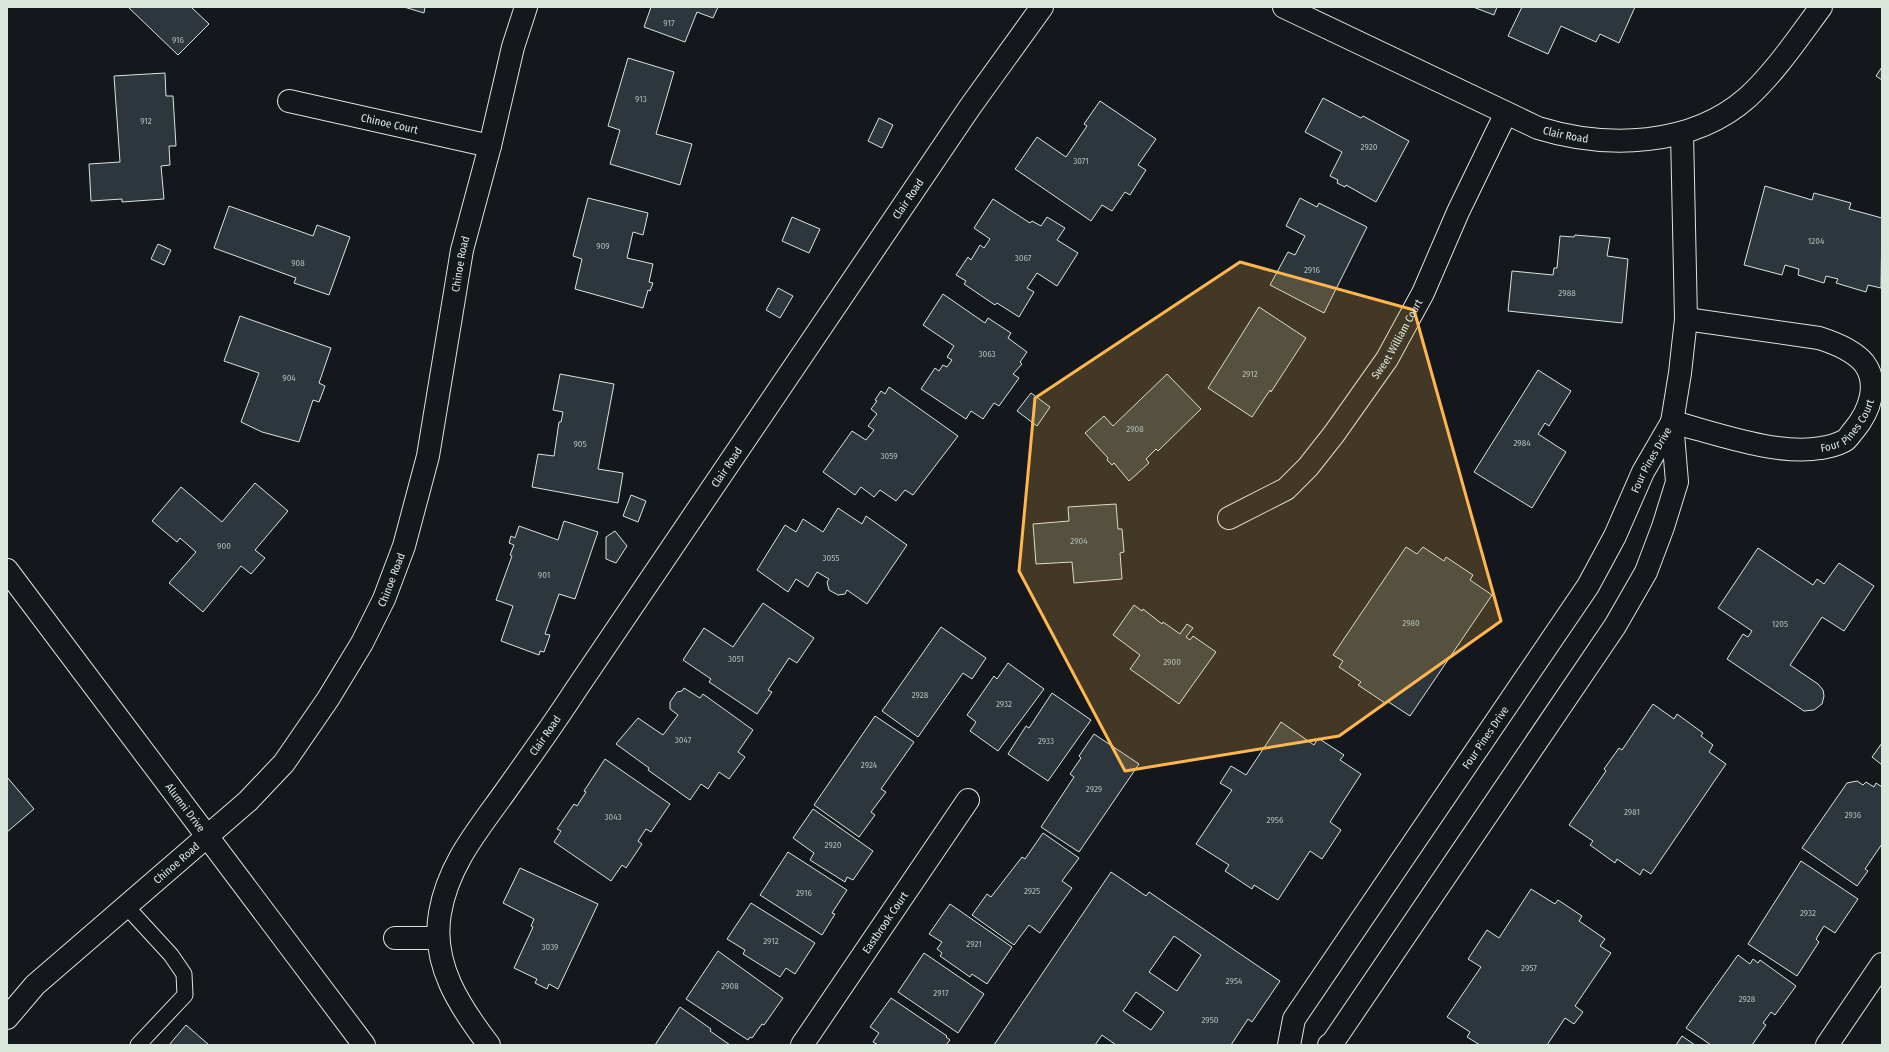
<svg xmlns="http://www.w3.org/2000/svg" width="1889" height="1052" font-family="'Fira Sans Condensed',sans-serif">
	<rect width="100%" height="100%" fill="#14181c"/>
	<g fill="#2c363c" stroke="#d8e6dc" fill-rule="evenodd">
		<path d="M 128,7 L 191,7 L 209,24 L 178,55 Z"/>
		<path d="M 404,7 L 425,7 L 424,13 Z"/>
		<path d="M 651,7 L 718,7 L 713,18 L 697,12 L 685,42 L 644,27 Z"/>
		<path d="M 1473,7 L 1497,7 L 1494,15 Z"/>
		<path d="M 1522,7 L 1635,7 L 1619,43 L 1600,34 L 1596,42 L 1561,26 L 1548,54 L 1508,36 Z"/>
		<path d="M 628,58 L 674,72 L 656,134 L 692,144 L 680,185 L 610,164 L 620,130 L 608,126 Z"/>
		<path d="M 1882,67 L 1882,80 L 1876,76 Z"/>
		<path d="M 165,73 L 166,96 L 173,96 L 176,146 L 169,146 L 170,165 L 161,166 L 164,199 L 122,202 L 122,199 L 91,201 L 89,164 L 120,162 L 114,76 Z"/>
		<path d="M 1323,98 L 1361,118 L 1363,116 L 1409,141 L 1376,202 L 1346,185 L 1345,187 L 1337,183 L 1338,180 L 1330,176 L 1342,152 L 1305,132 Z"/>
		<path d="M 1100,101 L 1156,139 L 1138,165 L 1146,170 L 1130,195 L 1125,192 L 1112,211 L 1102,205 L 1091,221 L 1015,169 L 1037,137 L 1066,157 L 1087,126 L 1084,124 Z"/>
		<path d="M 879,118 L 893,125 L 882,148 L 868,141 Z"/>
		<path d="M 1765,186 L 1812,200 L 1814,193 L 1851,203 L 1849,209 L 1882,218 L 1881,288 L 1868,285 L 1866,292 L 1836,283 L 1838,279 L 1826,276 L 1824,283 L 1798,275 L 1799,269 L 1785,265 L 1782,275 L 1744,265 Z"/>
		<path d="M 588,198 L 648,213 L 643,235 L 633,232 L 627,258 L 653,264 L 649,282 L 653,283 L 650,291 L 648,290 L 643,308 L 575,289 L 582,259 L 573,256 Z"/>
		<path d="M 1300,198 L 1317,207 L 1319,203 L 1367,227 L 1324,313 L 1270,285 L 1288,252 L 1295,255 L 1305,236 L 1286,226 Z"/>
		<path d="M 993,199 L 1030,223 L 1032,221 L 1041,226 L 1047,217 L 1065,228 L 1057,240 L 1078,253 L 1057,286 L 1037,273 L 1027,288 L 1034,292 L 1019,317 L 997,303 L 995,305 L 964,284 L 966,281 L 956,275 L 968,257 L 971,260 L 980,245 L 984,248 L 990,239 L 974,228 Z"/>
		<path d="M 229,206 L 313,236 L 317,225 L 350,237 L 329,295 L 294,283 L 296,278 L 214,248 Z"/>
		<path d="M 792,217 L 820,229 L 809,253 L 782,241 Z"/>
		<path d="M 1575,235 L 1610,238 L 1607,256 L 1628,259 L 1622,323 L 1508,311 L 1512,271 L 1553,275 L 1554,268 L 1557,268 L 1560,236 L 1574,237 Z"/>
		<path d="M 158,244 L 171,250 L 164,265 L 151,259 Z"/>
		<path d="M 778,288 L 793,296 L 780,318 L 766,310 Z"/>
		<path d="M 943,294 L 985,323 L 988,318 L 1011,333 L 1008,338 L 1027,352 L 1020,362 L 1022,364 L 1013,374 L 1019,378 L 999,406 L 994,403 L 983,419 L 971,411 L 966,419 L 921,389 L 935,368 L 939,371 L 943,365 L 947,367 L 952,360 L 947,357 L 954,346 L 923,325 Z"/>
		<path d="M 1259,307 L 1306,338 L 1271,392 L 1270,390 L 1252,417 L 1208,388 Z"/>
		<path d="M 240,316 L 331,348 L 319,383 L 325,386 L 319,402 L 313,400 L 299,442 L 262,432 L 241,422 L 259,373 L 224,361 Z"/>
		<path d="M 1538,370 L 1571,391 L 1549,426 L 1545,423 L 1538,434 L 1566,452 L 1532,508 L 1474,472 Z"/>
		<path d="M 560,374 L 614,384 L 598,469 L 623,473 L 618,503 L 532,487 L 538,454 L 554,456 L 559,422 L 561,422 L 563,412 L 553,410 Z"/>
		<path d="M 1167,374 L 1201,409 L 1158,451 L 1156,449 L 1146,459 L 1149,463 L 1129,481 L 1114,463 L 1112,465 L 1107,460 L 1108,458 L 1085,433 L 1104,416 L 1113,426 Z"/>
		<path d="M 889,387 L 958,436 L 913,495 L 905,490 L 896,501 L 880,490 L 874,497 L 861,487 L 855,495 L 823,472 L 852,431 L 866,440 L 874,430 L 868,426 L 877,414 L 871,409 L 877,401 L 875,400 L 881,391 L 885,394 Z"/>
		<path d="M 1031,393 L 1050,407 L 1037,426 L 1017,411 Z"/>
		<path d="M 255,483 L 288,511 L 255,550 L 265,558 L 251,574 L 241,566 L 203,612 L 169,583 L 196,552 L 180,538 L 177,542 L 152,521 L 181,487 L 222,522 Z"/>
		<path d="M 631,495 L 646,501 L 638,522 L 623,516 Z"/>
		<path d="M 1116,504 L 1118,529 L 1122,529 L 1124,552 L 1120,553 L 1122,579 L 1074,583 L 1072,562 L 1036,564 L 1033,524 L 1069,521 L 1068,507 Z"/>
		<path d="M 838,508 L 862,524 L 866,516 L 907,545 L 867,604 L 847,590 L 845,594 L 838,595 L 829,590 L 827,582 L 829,579 L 817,572 L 808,587 L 796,579 L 788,592 L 757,570 L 785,525 L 796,532 L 803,519 L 823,532 Z"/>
		<path d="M 564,521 L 598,532 L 575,599 L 559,594 L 545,634 L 550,635 L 544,652 L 540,651 L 539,655 L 501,641 L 513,606 L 496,600 L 512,556 L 510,555 L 514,545 L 509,543 L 511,536 L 515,538 L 519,526 L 558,540 Z"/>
		<path d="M 615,531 L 627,546 L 616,563 L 606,559 L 606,537 Z"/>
		<path d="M 1406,547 L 1417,554 L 1423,547 L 1444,561 L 1446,557 L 1473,575 L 1470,580 L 1492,595 L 1410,716 L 1387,701 L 1385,703 L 1358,685 L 1361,682 L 1339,667 L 1343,661 L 1333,655 Z"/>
		<path d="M 1758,548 L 1813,585 L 1817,579 L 1824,584 L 1839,563 L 1874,586 L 1844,631 L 1822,617 L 1790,665 L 1818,684 L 1823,690 L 1824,696 L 1822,704 L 1814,710 L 1804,711 L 1727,659 L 1743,634 L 1748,637 L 1752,631 L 1718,608 Z"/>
		<path d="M 763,603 L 814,638 L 797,663 L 789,658 L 768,690 L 772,692 L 757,714 L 709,682 L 711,679 L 683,660 L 704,628 L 733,647 Z"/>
		<path d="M 1134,605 L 1142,611 L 1143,609 L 1162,624 L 1163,622 L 1180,634 L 1187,624 L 1193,628 L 1186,637 L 1190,640 L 1193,636 L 1216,652 L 1179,704 L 1130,669 L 1140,655 L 1113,635 Z"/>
		<path d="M 941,627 L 986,658 L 972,679 L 963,673 L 918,737 L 882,711 Z"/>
		<path d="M 1008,663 L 1044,689 L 998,751 L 970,731 L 976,722 L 967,715 L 994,676 L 997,679 Z"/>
		<path d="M 684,688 L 700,698 L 703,694 L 753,730 L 738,752 L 745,757 L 729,779 L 719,772 L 708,789 L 701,784 L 690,800 L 648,770 L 649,768 L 616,744 L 638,718 L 663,735 L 678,715 L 670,709 L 670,702 L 677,692 L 682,691 Z"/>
		<path d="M 1052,693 L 1091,720 L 1048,781 L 1008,754 L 1026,726 L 1029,728 Z"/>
		<path d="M 1653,704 L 1674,719 L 1677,714 L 1703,733 L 1701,736 L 1713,745 L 1709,752 L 1726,764 L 1651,874 L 1643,869 L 1640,875 L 1617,859 L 1615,863 L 1590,845 L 1593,841 L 1569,825 L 1606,771 L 1604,769 L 1619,748 L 1622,750 Z"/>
		<path d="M 875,716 L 914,742 L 881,789 L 886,792 L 871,812 L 875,815 L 859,837 L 814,805 Z"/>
		<path d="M 1281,722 L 1314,745 L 1318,738 L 1344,755 L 1340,760 L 1361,774 L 1330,822 L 1341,830 L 1322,859 L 1310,851 L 1278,900 L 1254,885 L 1252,889 L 1225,871 L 1229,865 L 1196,844 L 1232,790 L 1220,783 L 1231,766 L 1246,775 Z"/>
		<path d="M 1094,734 L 1139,764 L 1079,852 L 1041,827 L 1074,777 L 1070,774 L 1081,758 L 1079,756 Z"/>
		<path d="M 1882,743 L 1882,765 L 1872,757 Z"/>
		<path d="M 605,759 L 670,804 L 651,832 L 646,829 L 638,841 L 642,844 L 626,868 L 622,865 L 611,881 L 554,842 L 561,831 L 557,829 L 574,804 L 577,806 L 586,792 L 584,791 Z"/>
		<path d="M 7,777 L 34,809 L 7,832 Z"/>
		<path d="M 1857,781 L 1863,785 L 1866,782 L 1874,787 L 1876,783 L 1882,787 L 1882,844 L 1865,869 L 1868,871 L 1857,886 L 1802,848 L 1847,783 Z"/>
		<path d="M 813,809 L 873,851 L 853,880 L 847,877 L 845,882 L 810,860 L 814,853 L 793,838 Z"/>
		<path d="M 1043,833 L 1079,858 L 1062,881 L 1072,888 L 1040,933 L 1029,925 L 1014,945 L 972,915 L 987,894 L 991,897 L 1022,857 L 1025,859 Z"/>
		<path d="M 788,852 L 847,890 L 832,913 L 835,914 L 822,935 L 760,895 Z"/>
		<path d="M 1801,861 L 1858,899 L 1835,933 L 1824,926 L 1816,939 L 1819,942 L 1797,976 L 1748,944 Z"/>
		<path d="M 520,868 L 598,904 L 558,989 L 549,984 L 547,989 L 535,983 L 537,979 L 514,968 L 533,927 L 531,926 L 534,919 L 503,903 Z"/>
		<path d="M 1111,872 L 1146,896 L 1149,892 L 1280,981 L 1252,1022 L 1248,1019 L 1231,1045 L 1116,1045 L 1102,1035 L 1095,1045 L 994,1045 ZM 1174,936 L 1201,955 L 1177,991 L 1149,972 ZM 1136,992 L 1164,1012 L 1151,1030 L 1123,1011 Z"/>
		<path d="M 1531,889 L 1555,904 L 1558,900 L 1582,916 L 1579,921 L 1605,939 L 1600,946 L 1611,953 L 1575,1006 L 1583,1012 L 1574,1024 L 1565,1018 L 1547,1045 L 1480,1045 L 1467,1037 L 1470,1032 L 1447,1017 L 1481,967 L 1468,959 L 1487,930 L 1499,938 Z"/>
		<path d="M 751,903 L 815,943 L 795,974 L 786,968 L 780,977 L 743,954 L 745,950 L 727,939 Z"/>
		<path d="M 950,904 L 1012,947 L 987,984 L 972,974 L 970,977 L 940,956 L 942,953 L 937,949 L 942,942 L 929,934 Z"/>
		<path d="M 718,951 L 783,998 L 764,1025 L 762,1024 L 752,1038 L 750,1037 L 748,1040 L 686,999 Z"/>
		<path d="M 924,953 L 984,994 L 958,1033 L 898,992 Z"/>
		<path d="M 1738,955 L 1750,964 L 1753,959 L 1758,963 L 1760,960 L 1796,986 L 1775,1015 L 1771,1012 L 1763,1023 L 1766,1025 L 1752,1045 L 1711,1045 L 1686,1028 Z"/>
		<path d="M 891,998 L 947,1036 L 946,1037 L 950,1040 L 946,1045 L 878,1045 L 873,1042 L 879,1033 L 870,1027 Z"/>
		<path d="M 680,1007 L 711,1029 L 710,1031 L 730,1045 L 655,1045 Z"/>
		<path d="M 186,1025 L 209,1045 L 169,1045 Z"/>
		<path d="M 1682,1036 L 1695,1045 L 1676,1045 Z"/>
	</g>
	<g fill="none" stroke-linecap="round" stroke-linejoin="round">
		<g stroke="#d8e6dc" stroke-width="17">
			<path id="service" d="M 126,906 L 171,955 L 184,974 L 185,995 L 138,1045"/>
		</g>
		<g stroke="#d8e6dc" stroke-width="24">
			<g id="minor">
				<path id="s1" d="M 1284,7 L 1538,128 C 1606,149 1692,147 1748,97 C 1776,71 1798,38 1821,7"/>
				<path id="s2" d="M 289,101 L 490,146"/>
				<path id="s3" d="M 1672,422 C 1715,433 1777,456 1821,448 C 1828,447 1838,444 1844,441 C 1848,439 1851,433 1854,430 C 1869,412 1880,384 1864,363 C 1853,350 1835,343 1819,338 L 1686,319"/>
				<path id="s4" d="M 1229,518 L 1286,489 L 1308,467 L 1334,434 L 1387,359 L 1423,293 L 1458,212 L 1506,113"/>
				<path d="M 395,938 L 438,938"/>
				<path id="s5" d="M 489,1045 C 460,1007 431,964 440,913 C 448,865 478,830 505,792 C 529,758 553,725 575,691 C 707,496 838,302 970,107 L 1042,7"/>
				<path id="s6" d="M 802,1045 L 968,800"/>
				<path id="s7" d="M 1289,1045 L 1294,1019 L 1588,586 L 1615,536 L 1643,472 L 1672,422"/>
				<path d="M 1329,1045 L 1333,1042 L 1615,626 L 1646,572 L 1663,527 L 1677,482 L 1672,422 L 1680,373 L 1686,319 L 1682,133"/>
				<path d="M 1827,1045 L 1882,964"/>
			</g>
		</g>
		<g stroke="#d8e6dc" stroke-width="24">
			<g id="tertiary">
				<path id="s8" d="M 7,1018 L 35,985 L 248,801 L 284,763 L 328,699 L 362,643 L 384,599 L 404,546 L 428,456 L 462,250 L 490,146 L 513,47 L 526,7"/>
			</g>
		</g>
		<g stroke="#d8e6dc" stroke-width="24">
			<g id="secondary">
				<path id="s9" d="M 7,570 L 364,1045"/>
			</g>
		</g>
		<use href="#service" stroke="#14181c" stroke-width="15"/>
		<use href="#minor" stroke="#14181c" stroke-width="22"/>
		<use href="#tertiary" stroke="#14181c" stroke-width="22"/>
		<use href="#secondary" stroke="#14181c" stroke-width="22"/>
	</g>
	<path fill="#ffb74d" fill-opacity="0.2" stroke="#ffb74d" stroke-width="3" stroke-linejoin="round" d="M 1240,262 L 1414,310 L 1501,621 L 1339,736 L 1125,771 L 1019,571 L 1035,398 Z"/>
	<g text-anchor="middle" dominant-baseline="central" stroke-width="3" stroke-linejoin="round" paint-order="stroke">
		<g font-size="9" fill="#adbab4">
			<text x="669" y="23">917</text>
			<text x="178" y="40">916</text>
			<text x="641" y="99">913</text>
			<text x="146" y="121">912</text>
			<text x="1369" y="147">2920</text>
			<text x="1081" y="161">3071</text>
			<text x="1816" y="241">1204</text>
			<text x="603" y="246">909</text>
			<text x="1023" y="258">3067</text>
			<text x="298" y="263">908</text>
			<text x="1312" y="270">2916</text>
			<text x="1567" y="293">2988</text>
			<text x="987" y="354">3063</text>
			<text x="1250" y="374">2912</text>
			<text x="289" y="378">904</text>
			<text x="1135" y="429">2908</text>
			<text x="1522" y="443">2984</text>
			<text x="580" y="444">905</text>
			<text x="889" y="456">3059</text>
			<text x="1079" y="541">2904</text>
			<text x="224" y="546">900</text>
			<text x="831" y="558">3055</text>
			<text x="544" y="575">901</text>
			<text x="1411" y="623">2980</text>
			<text x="1780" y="624">1205</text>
			<text x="736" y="659">3051</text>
			<text x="1172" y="662">2900</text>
			<text x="920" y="695">2928</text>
			<text x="1004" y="704">2932</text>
			<text x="683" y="740">3047</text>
			<text x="1046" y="741">2933</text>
			<text x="869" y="765">2924</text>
			<text x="1094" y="789">2929</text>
			<text x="1632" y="812">2981</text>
			<text x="1853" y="815">2936</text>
			<text x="613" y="817">3043</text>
			<text x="1275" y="820">2956</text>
			<text x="833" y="845">2920</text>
			<text x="1032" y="891">2925</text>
			<text x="804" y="893">2916</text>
			<text x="1808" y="913">2932</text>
			<text x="771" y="941">2912</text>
			<text x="974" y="944">2921</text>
			<text x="550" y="947">3039</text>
			<text x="1529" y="968">2957</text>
			<text x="1234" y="981">2954</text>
			<text x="730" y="986">2908</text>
			<text x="941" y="993">2917</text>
			<text x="1747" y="999">2928</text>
			<text x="1210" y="1020">2950</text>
		</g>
		<g font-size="11" fill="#d8e6dc" stroke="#14181c">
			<text stroke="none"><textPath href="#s2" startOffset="103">Chinoe Court</textPath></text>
			<text stroke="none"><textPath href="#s1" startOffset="310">Clair Road</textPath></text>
			<text stroke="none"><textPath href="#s5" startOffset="1001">Clair Road</textPath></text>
			<text stroke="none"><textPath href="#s8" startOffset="914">Chinoe Road</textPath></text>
			<text stroke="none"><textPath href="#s4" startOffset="251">Sweet William Court</textPath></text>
			<text stroke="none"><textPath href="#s3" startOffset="189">Four Pines Court</textPath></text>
			<text stroke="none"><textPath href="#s7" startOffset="691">Four Pines Drive</textPath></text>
			<text stroke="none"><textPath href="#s5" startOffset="677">Clair Road</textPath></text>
			<text stroke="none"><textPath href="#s8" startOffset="590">Chinoe Road</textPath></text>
			<text stroke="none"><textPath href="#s5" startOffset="353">Clair Road</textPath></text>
			<text stroke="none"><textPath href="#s7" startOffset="367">Four Pines Drive</textPath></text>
			<text stroke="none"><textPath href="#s9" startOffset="297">Alumni Drive</textPath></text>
			<text stroke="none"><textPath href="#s8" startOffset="230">Chinoe Road</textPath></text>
			<text stroke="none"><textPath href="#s6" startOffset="148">Eastbrook Court</textPath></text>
		</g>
	</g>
	<rect width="1889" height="1052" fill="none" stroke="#d8e6dc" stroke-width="16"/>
</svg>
